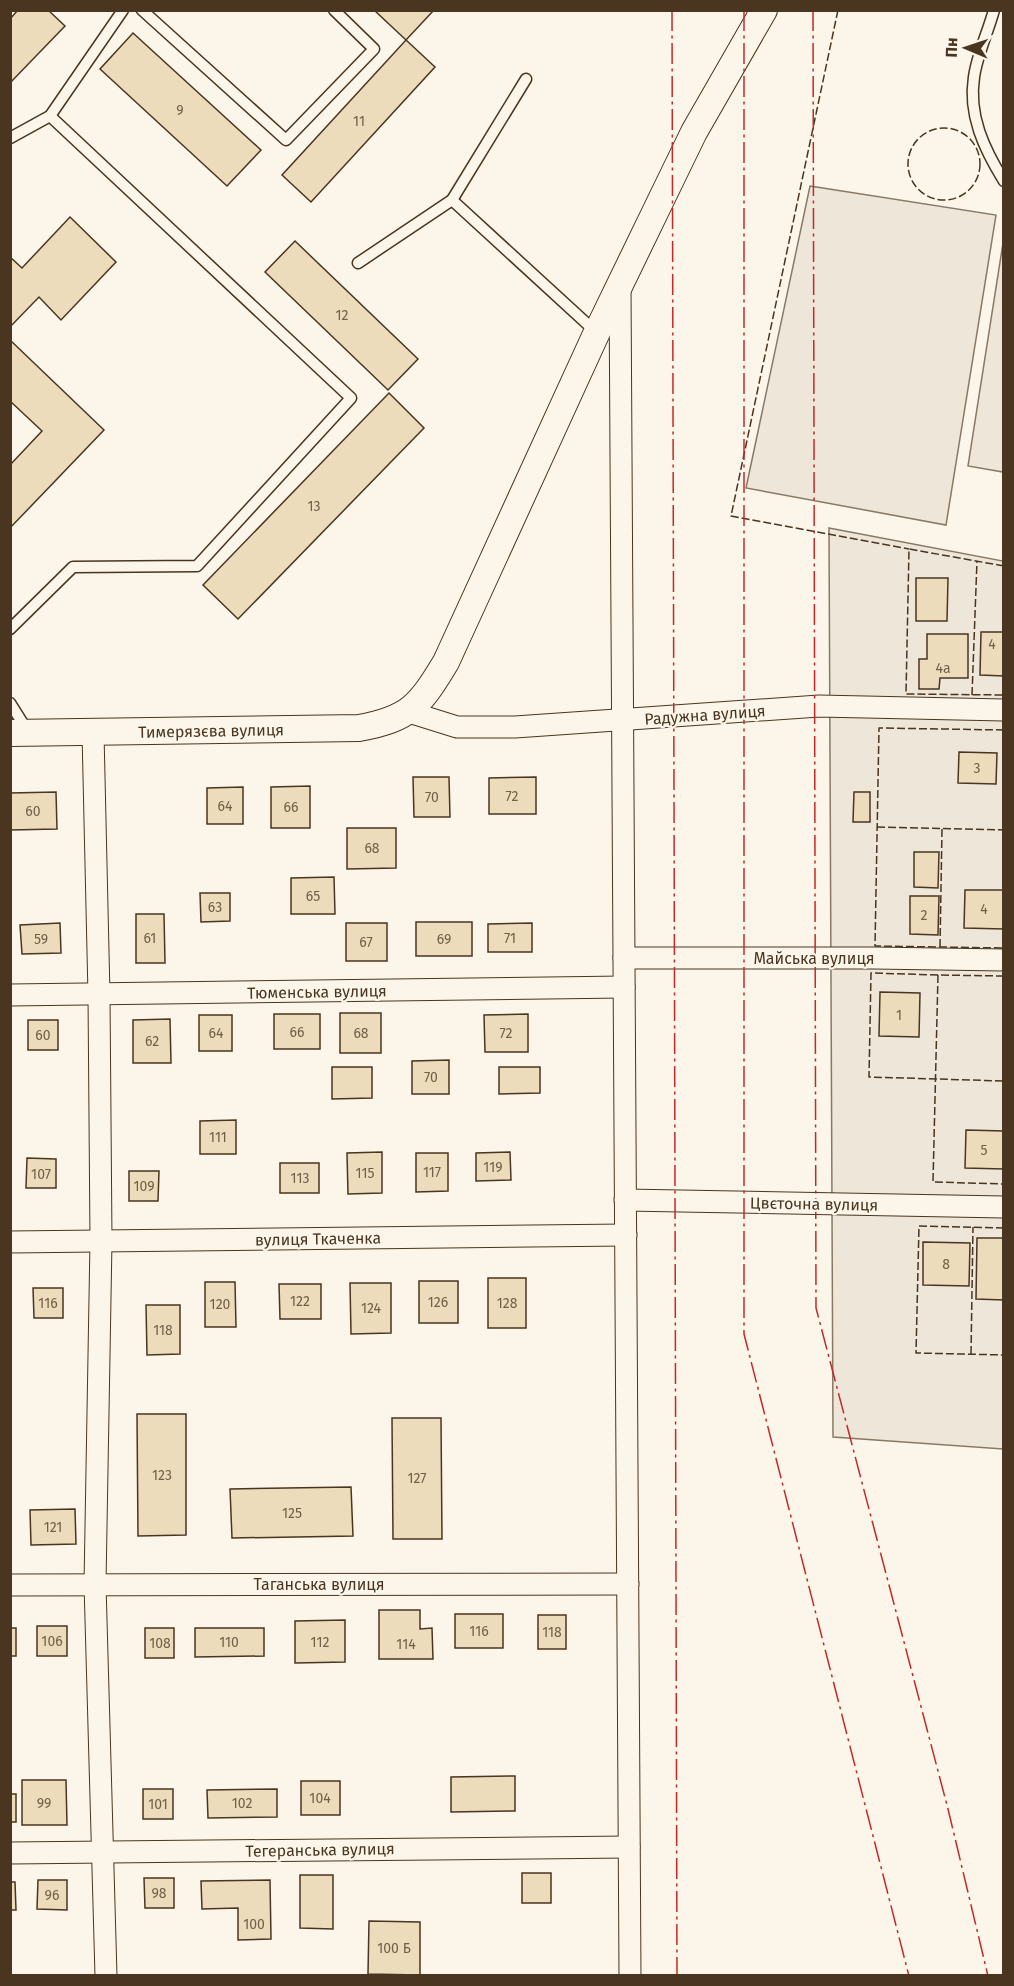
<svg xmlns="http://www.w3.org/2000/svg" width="1014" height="1986" font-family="'Fira Sans',sans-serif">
	<rect width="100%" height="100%" fill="#fbf6e9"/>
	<g fill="#ede6d9" stroke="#887966" stroke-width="1.5">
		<path d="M 810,186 L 996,215 L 946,525 L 746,488 Z"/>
		<path d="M 1003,243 L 1003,472 L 968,466 Z"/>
		<path d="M 829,528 L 1003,561 L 1003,1449 L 833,1437 Z"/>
	</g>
	<g fill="#ecdcbc" stroke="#4a3520" stroke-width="1.5">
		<path d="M 18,10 L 48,10 L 65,26 L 10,83 L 10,19 Z"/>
		<path d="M 374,10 L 434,10 L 406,40 Z"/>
		<path d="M 133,33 L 261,150 L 227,186 L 100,69 Z"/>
		<path d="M 406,40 L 435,67 L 311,202 L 282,175 Z"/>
		<path d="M 70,217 L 116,262 L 61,320 L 39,297 L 10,327 L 10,257 L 22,268 Z"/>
		<path d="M 295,241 L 418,359 L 388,390 L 265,272 Z"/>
		<path d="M 10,340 L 104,430 L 10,528 L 10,465 L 42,431 L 10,401 Z"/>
		<path d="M 389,393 L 424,428 L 238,619 L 203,585 Z"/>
		<path d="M 916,578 L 948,578 L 947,621 L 916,621 Z"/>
		<path d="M 981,632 L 1004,632 L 1004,676 L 980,675 Z"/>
		<path d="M 927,634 L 968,634 L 968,678 L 940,678 L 939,689 L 919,689 L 919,659 L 927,659 Z"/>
		<path d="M 959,752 L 997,753 L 996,784 L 958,783 Z"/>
		<path d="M 413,777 L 449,777 L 450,817 L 414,817 Z"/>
		<path d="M 536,777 L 536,814 L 489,814 L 489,778 Z"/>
		<path d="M 310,786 L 310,828 L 271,828 L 271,787 Z"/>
		<path d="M 243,787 L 243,824 L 207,824 L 207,788 Z"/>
		<path d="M 56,792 L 57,829 L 10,830 L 10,793 Z"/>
		<path d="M 854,792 L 870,792 L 870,822 L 853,822 Z"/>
		<path d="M 347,828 L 396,828 L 396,868 L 347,869 Z"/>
		<path d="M 914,852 L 939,852 L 938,888 L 914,887 Z"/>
		<path d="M 334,877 L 335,914 L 291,914 L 291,878 Z"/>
		<path d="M 965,890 L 1004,890 L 1004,929 L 964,928 Z"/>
		<path d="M 200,893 L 230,893 L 230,921 L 201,922 Z"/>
		<path d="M 910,896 L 939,896 L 938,935 L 910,934 Z"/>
		<path d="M 136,914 L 164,914 L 165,963 L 136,963 Z"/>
		<rect x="416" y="922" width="56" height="34"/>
		<path d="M 60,923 L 61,953 L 22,954 L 20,925 Z"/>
		<rect x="346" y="923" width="41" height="38"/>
		<path d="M 532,923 L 532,952 L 488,952 L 488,924 Z"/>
		<path d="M 880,992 L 920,993 L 919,1037 L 879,1036 Z"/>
		<rect x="340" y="1013" width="41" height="40"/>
		<rect x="274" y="1014" width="46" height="35"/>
		<path d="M 528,1014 L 528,1052 L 485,1052 L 484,1015 Z"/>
		<rect x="199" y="1015" width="33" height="36"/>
		<path d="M 170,1019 L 171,1063 L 133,1063 L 133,1020 Z"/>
		<rect x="28" y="1020" width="30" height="30"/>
		<path d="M 449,1060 L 449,1094 L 412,1094 L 412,1061 Z"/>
		<path d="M 332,1067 L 372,1067 L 372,1098 L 332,1099 Z"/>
		<path d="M 499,1067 L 540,1067 L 540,1093 L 499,1094 Z"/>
		<path d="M 236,1120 L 236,1154 L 200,1154 L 200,1121 Z"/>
		<path d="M 966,1130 L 1004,1131 L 1004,1169 L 965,1168 Z"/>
		<path d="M 382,1152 L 382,1193 L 348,1194 L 347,1153 Z"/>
		<path d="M 510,1152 L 511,1180 L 476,1181 L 476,1153 Z"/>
		<path d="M 416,1153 L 448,1153 L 448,1191 L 416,1192 Z"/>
		<path d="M 27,1158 L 56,1159 L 56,1188 L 26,1188 Z"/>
		<rect x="280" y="1163" width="39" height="30"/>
		<path d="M 129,1171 L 159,1171 L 158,1201 L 129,1201 Z"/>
		<path d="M 977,1238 L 1004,1238 L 1004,1300 L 976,1299 Z"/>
		<path d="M 923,1242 L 970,1243 L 969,1286 L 923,1285 Z"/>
		<rect x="488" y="1278" width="38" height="50"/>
		<rect x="419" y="1281" width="39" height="42"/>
		<path d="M 205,1282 L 235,1282 L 236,1327 L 205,1327 Z"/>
		<path d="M 350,1283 L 391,1283 L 391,1333 L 351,1334 Z"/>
		<path d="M 279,1284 L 321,1284 L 321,1319 L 280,1319 Z"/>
		<path d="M 33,1288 L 63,1288 L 63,1318 L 34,1318 Z"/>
		<path d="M 146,1305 L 180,1305 L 180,1354 L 147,1355 Z"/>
		<path d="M 137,1414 L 186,1414 L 186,1535 L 138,1536 Z"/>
		<path d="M 392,1418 L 441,1418 L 442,1539 L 393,1539 Z"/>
		<path d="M 351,1487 L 353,1536 L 232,1538 L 230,1489 Z"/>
		<path d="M 75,1509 L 76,1544 L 31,1545 L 30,1510 Z"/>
		<path d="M 379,1610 L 420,1610 L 420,1629 L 432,1628 L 433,1659 L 379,1659 Z"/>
		<rect x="455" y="1614" width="48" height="34"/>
		<rect x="538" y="1615" width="28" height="34"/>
		<path d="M 345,1620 L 345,1662 L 295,1663 L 295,1621 Z"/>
		<rect x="37" y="1626" width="30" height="30"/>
		<rect x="10" y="1628" width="6" height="28"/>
		<rect x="145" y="1628" width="29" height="30"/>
		<path d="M 195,1628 L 264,1628 L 264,1656 L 195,1657 Z"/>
		<path d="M 515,1776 L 515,1811 L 451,1812 L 451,1777 Z"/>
		<path d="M 22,1780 L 66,1780 L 67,1825 L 22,1825 Z"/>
		<rect x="301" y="1781" width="39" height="34"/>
		<rect x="143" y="1789" width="30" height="30"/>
		<path d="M 277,1789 L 277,1817 L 208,1818 L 207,1790 Z"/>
		<rect x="10" y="1794" width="6" height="28"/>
		<rect x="522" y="1873" width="29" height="30"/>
		<path d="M 300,1875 L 333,1875 L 333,1929 L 300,1928 Z"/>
		<path d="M 144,1878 L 174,1878 L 174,1908 L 145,1908 Z"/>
		<path d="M 38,1880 L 67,1880 L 67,1910 L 37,1909 Z"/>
		<path d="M 270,1880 L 271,1939 L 238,1940 L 238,1908 L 202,1909 L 201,1881 Z"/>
		<path d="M 10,1882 L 15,1882 L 16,1910 L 10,1910 Z"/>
		<path d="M 369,1921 L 420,1922 L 420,1975 L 368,1974 Z"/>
	</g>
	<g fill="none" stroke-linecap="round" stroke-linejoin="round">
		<g stroke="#4a3520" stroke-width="13">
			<g id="service">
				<path d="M 142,10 L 286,140 L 374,49 L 334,10"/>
				<path d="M 994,10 C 988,32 977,55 974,77 C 968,115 984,149 1004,181"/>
				<path d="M 50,116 L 123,10"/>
				<path d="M 10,138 L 50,116 L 351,398 L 197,566 L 73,567 L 10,629"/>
				<path d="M 452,200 L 526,79"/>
				<path d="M 358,263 L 452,200 L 596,332"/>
				<path d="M 10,703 L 27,730"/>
			</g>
		</g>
		<g stroke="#4a3520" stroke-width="23">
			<g id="minor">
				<path d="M 620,286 L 630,1976"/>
				<path d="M 409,712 L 457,727 L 515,727 L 819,706 L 1004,710"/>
				<path d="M 93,733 L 99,995 L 101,1241 L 95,1584 L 106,1976"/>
				<path d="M 624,958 L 873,958 L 1004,960"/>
				<path d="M 10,995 L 624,987"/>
				<path d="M 625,1200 L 1004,1207"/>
				<path d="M 10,1242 L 626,1235"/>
				<path d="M 10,1585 L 628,1584"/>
				<path d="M 10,1853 L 629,1847"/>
			</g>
		</g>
		<g stroke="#4a3520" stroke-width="28">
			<path id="tertiary" d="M 10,733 L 359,728 C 410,719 420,705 446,662 L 597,332 L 661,200 L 694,132 L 764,10"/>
		</g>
		<use href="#service" stroke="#fbf6e9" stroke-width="10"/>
		<use href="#minor" stroke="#fbf6e9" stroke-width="21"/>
		<use href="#tertiary" stroke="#fbf6e9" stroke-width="26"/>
		<g stroke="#4a3520" stroke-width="1.5" stroke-dasharray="8 3" stroke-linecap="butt">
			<path d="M 838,10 L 731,516 L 909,549"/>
			<circle cx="944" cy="164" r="36"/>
			<path d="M 1004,566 L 909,549 L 906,694 L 1004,695"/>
			<path d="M 972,695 L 977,561"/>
			<path d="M 1004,730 L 879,728 L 875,946 L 1004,948"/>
			<path d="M 877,827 L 1004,830"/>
			<path d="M 940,947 L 942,829"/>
			<path d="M 938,975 L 871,973 L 869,1077 L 1004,1081"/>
			<path d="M 1004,976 L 938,975 L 933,1182 L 1004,1184"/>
			<path d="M 1004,1228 L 919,1226 L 916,1353 L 1004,1355"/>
			<path d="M 971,1354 L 973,1227"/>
		</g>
		<g stroke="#c62828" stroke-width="1.5" stroke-dasharray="21 4.5 3 4.5" stroke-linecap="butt">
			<path d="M 672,10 L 677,1976"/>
			<path d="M 744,10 L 744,1334 L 909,1976"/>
			<path d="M 813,10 L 816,1308 L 948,1809 L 988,1976"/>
		</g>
	</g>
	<g text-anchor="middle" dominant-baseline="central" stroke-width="4.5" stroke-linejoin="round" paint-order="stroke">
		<g font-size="14" fill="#725f47">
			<text x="180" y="110">9</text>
			<text x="359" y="121">11</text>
			<text x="342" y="315">12</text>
			<text x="314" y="506">13</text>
			<text x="992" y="644">4</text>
			<text x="943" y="668">4а</text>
			<text x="977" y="768">3</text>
			<text x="512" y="796">72</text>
			<text x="432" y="797">70</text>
			<text x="225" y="806">64</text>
			<text x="291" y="807">66</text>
			<text x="33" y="811">60</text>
			<text x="372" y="848">68</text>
			<text x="313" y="896">65</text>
			<text x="215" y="907">63</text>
			<text x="984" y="909">4</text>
			<text x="924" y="915">2</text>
			<text x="150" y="938">61</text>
			<text x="510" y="938">71</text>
			<text x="41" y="939">59</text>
			<text x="444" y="939">69</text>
			<text x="366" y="942">67</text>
			<text x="899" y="1015">1</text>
			<text x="297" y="1032">66</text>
			<text x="216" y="1033">64</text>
			<text x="361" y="1033">68</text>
			<text x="506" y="1033">72</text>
			<text x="43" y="1035">60</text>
			<text x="152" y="1041">62</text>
			<text x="431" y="1077">70</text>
			<text x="218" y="1137">111</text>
			<text x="984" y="1150">5</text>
			<text x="493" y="1167">119</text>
			<text x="432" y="1172">117</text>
			<text x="365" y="1173">115</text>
			<text x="41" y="1174">107</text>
			<text x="300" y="1178">113</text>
			<text x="144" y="1186">109</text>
			<text x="946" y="1264">8</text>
			<text x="300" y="1301">122</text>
			<text x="438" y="1302">126</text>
			<text x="48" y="1303">116</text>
			<text x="507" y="1303">128</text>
			<text x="220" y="1304">120</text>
			<text x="371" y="1308">124</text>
			<text x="163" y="1330">118</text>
			<text x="162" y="1475">123</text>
			<text x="417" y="1478">127</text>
			<text x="292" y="1513">125</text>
			<text x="53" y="1527">121</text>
			<text x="479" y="1631">116</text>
			<text x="552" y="1632">118</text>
			<text x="52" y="1641">106</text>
			<text x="229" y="1642">110</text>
			<text x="320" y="1642">112</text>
			<text x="160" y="1643">108</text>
			<text x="406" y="1644">114</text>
			<text x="320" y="1798">104</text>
			<text x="44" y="1803">99</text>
			<text x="242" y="1803">102</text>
			<text x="158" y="1804">101</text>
			<text x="159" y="1893">98</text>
			<text x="52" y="1895">96</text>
			<text x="254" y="1924">100</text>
			<text x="394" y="1948">100 Б</text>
		</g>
		<g font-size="16" fill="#4a3520" stroke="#fbf6e9">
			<text transform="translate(705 715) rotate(-4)">Радужна вулиця</text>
			<text transform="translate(211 731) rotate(-1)">Тимерязєва вулиця</text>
			<text x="814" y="958">Майська вулиця</text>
			<text transform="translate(317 992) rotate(-1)">Тюменська вулиця</text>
			<text transform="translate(814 1204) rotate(1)">Цвєточна вулиця</text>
			<text transform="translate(318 1239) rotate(-1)">вулиця Ткаченка</text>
			<text x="319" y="1584">Таганська вулиця</text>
			<text transform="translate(320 1850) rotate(-1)">Тегеранська вулиця</text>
		</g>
	</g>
	<rect width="1014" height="1986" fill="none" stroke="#4a3520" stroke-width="24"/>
	<g transform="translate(966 48) rotate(272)" stroke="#fbf6e9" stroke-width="4.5" paint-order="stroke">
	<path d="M0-4.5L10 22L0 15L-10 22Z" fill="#4a3520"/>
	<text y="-9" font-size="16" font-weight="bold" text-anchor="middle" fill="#4a3520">Пн</text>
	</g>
</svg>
